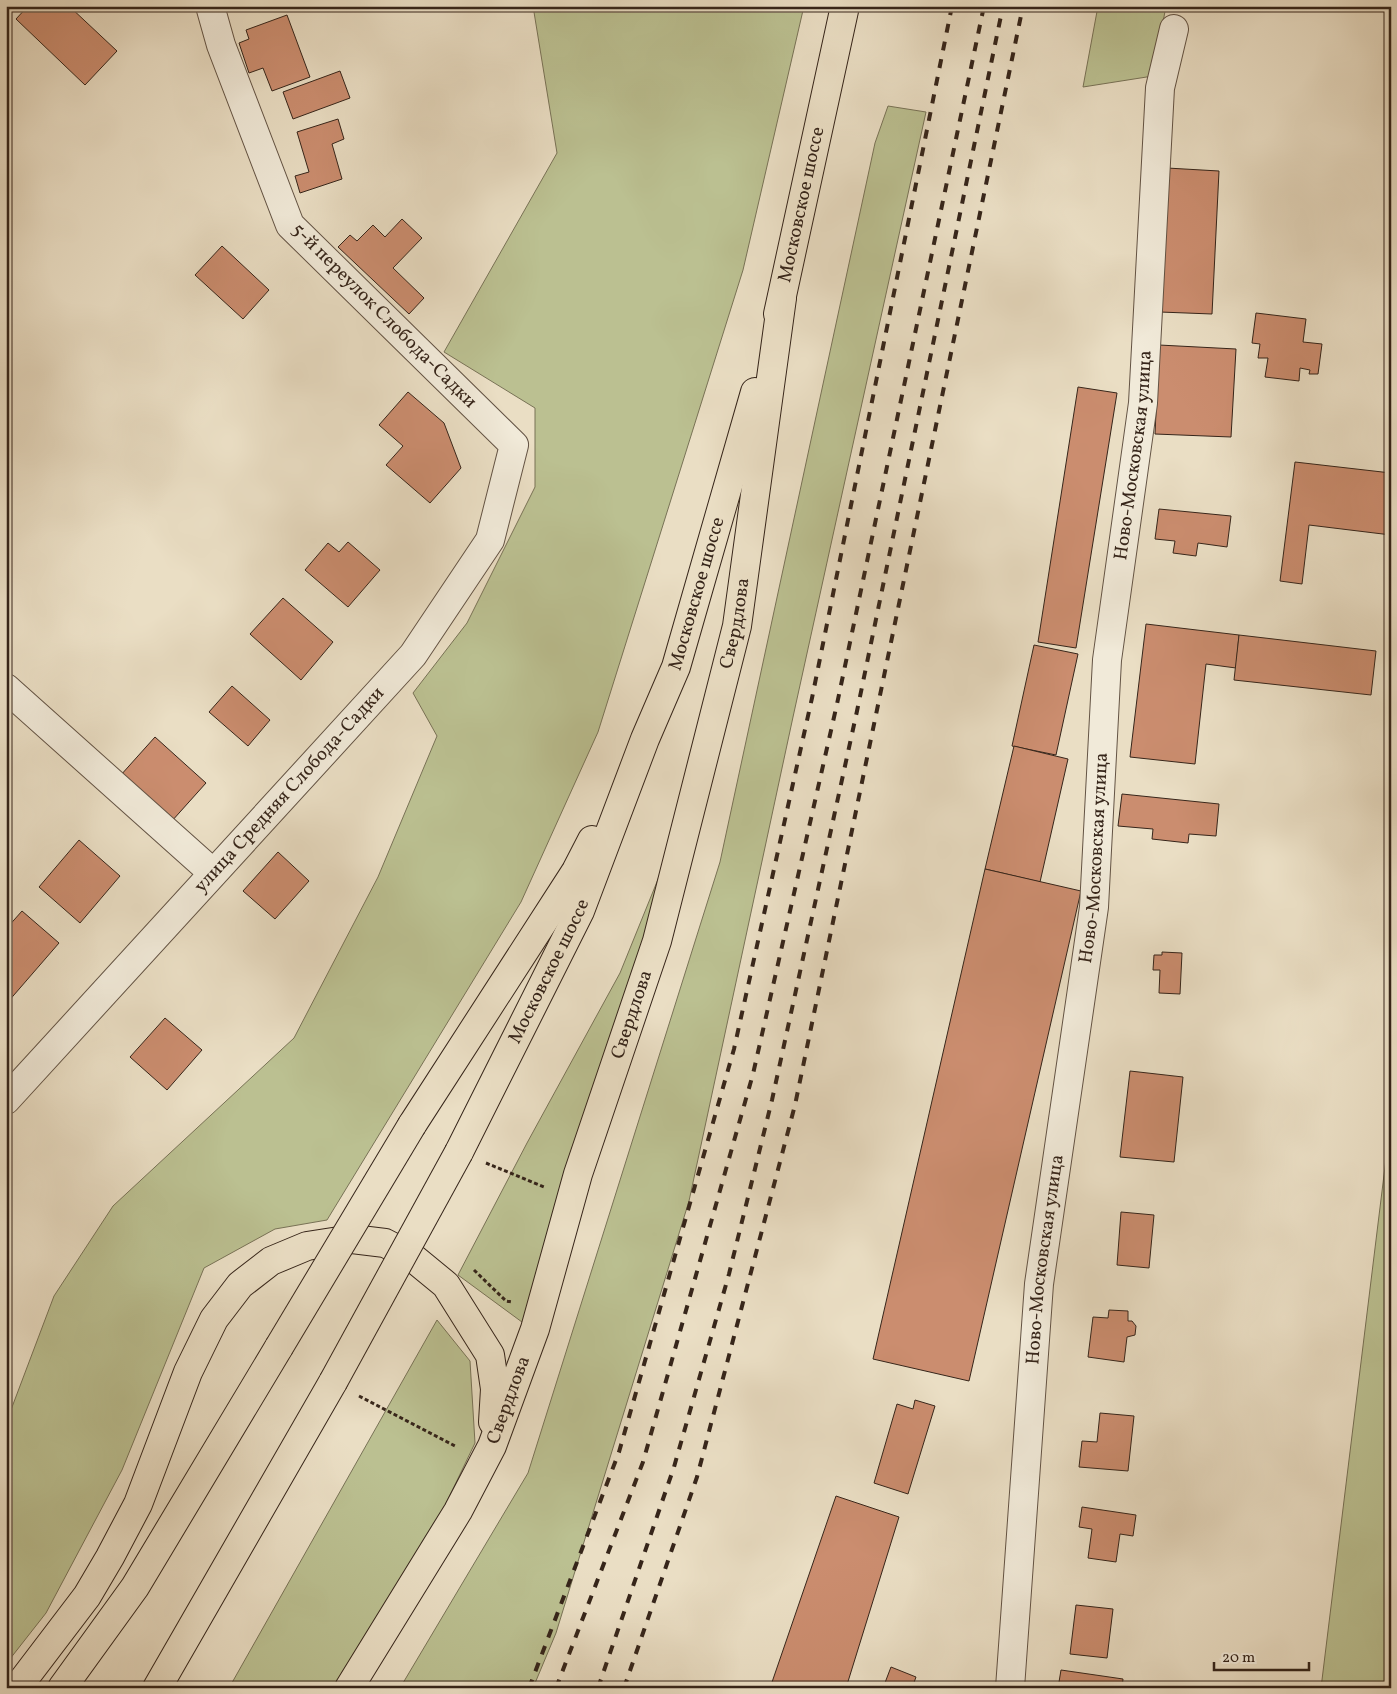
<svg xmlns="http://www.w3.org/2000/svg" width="1397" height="1694" font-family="Vollkorn,serif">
	<rect width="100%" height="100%" fill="#eadec4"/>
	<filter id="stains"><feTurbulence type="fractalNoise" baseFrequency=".004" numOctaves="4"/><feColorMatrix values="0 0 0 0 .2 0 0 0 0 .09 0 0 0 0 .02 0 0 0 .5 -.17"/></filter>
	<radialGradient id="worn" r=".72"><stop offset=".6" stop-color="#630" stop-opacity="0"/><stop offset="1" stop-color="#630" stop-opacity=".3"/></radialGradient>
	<g fill="#bbc091" stroke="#787256">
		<path d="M 533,6 L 804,6 L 743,270 L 598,732 L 521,902 L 327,1220 L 275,1229 L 204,1268 L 122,1470 L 46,1613 L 6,1664 L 6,1423 L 54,1296 L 113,1206 L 294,1038 L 378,877 L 437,736 L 413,693 L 467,623 L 535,487 L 535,408 L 444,352 L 557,153 Z"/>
		<path d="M 1098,6 L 1166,6 L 1153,76 L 1083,87 Z"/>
		<path d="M 888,106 L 926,112 L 793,717 L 689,1201 L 556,1633 L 533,1688 L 400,1688 L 528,1473 L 720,862 L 875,143 Z"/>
		<path d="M 723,719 L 526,1325 L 458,1275 L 527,1143 L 620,973 Z"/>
		<path d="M 1391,1116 L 1391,1688 L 1321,1688 L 1391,1118 Z"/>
		<path d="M 437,1320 L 470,1361 L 475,1443 L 426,1545 L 340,1688 L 229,1688 Z"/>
	</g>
	<g fill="#cb8d6f" stroke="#36251a">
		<path d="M 28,6 L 69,6 L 117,51 L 85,85 L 16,19 Z"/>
		<path d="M 287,15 L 310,77 L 272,91 L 263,68 L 249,73 L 239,43 L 249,39 L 246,30 Z"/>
		<path d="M 340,71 L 350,98 L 293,119 L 283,92 Z"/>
		<path d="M 338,119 L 344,139 L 332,144 L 342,179 L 300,193 L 295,176 L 309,172 L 297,132 Z"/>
		<path d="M 1167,168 L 1219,171 L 1212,314 L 1160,312 Z"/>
		<path d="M 402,219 L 422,238 L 393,268 L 424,298 L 409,314 L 338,247 L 350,235 L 357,241 L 373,225 L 385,237 Z"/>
		<path d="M 222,246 L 269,290 L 243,319 L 195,275 Z"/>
		<path d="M 1256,313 L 1306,319 L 1303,342 L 1322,344 L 1318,374 L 1309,374 L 1310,370 L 1300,368 L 1299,381 L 1265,377 L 1268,358 L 1258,358 L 1260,344 L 1252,343 Z"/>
		<path d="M 1159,345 L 1236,349 L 1231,437 L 1155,434 Z"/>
		<path d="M 1078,387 L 1117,393 L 1076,648 L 1038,642 Z"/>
		<path d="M 408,392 L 444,423 L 461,468 L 430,503 L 386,465 L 403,446 L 379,425 Z"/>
		<path d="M 1295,462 L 1391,473 L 1391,535 L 1309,525 L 1302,584 L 1280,581 Z"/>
		<path d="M 1159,509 L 1231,516 L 1227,547 L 1198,543 L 1196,556 L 1173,553 L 1175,541 L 1155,539 Z"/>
		<path d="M 348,542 L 380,570 L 348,607 L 305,570 L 328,543 L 339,552 Z"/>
		<path d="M 283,598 L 333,642 L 301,680 L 250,634 Z"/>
		<path d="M 1146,624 L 1239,635 L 1236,668 L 1206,664 L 1195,764 L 1130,757 Z"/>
		<path d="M 1239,635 L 1376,651 L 1371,695 L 1234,680 Z"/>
		<path d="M 1034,645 L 1078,654 L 1056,755 L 1012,746 Z"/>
		<path d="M 232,686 L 270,720 L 248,746 L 209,712 Z"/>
		<path d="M 155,737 L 206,783 L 171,822 L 120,776 Z"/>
		<path d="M 1014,746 L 1068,759 L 1040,882 L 985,869 Z"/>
		<path d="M 1122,794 L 1219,804 L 1216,836 L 1189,834 L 1188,843 L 1152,839 L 1153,829 L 1118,826 Z"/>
		<path d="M 79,840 L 120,876 L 80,923 L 39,887 Z"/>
		<path d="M 278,852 L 309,881 L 275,919 L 243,891 Z"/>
		<path d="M 985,869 L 1081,891 L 969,1381 L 873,1359 Z"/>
		<path d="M 22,911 L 59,943 L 7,1003 L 6,929 Z"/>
		<path d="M 1162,952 L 1182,953 L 1180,994 L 1159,993 L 1160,970 L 1153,970 L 1154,955 L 1162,955 Z"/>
		<path d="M 165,1018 L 202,1050 L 167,1090 L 130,1057 Z"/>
		<path d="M 1130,1071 L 1183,1077 L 1174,1162 L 1120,1157 Z"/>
		<path d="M 1121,1212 L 1154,1215 L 1149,1268 L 1117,1265 Z"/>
		<path d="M 1109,1310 L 1128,1311 L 1128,1321 L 1132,1321 L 1136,1326 L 1135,1335 L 1127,1337 L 1124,1362 L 1088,1357 L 1093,1317 L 1108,1318 Z"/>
		<path d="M 915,1400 L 935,1406 L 908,1494 L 874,1483 L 897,1404 L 913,1409 Z"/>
		<path d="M 1100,1413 L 1134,1416 L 1128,1471 L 1079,1467 L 1082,1441 L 1097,1442 Z"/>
		<path d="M 836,1496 L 899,1517 L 846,1688 L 770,1688 Z"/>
		<path d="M 1082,1507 L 1136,1515 L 1133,1536 L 1120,1534 L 1116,1562 L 1088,1558 L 1092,1529 L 1079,1527 Z"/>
		<path d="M 1076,1605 L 1113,1609 L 1107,1658 L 1070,1654 Z"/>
		<path d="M 891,1667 L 916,1677 L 912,1688 L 883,1688 Z"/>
		<path d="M 1061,1670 L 1123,1679 L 1122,1688 L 1058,1688 Z"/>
	</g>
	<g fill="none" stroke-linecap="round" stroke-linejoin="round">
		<g stroke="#635344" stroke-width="30">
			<g id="minor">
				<path d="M 6,688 L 213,873"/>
				<path id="s1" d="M 6,1100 L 413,655 L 490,540 L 514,445 L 290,225 L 221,45 L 210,6"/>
				<path id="s2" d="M 1010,1688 L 1039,1284 L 1094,907 L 1107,660 L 1143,403 L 1160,88 L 1174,29"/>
			</g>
		</g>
		<g stroke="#36251a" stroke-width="30">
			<g id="major">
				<path id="s3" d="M 778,314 L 845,6"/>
				<path d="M 412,1125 L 576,871 L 592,840"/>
				<path id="s4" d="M 459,1152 L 580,911 L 645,739 L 676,667 L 755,392"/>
				<path d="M 17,1688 L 87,1596 L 110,1557 L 138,1504 L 188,1372 L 214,1319 L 240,1285 L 271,1261 L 307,1246 L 352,1239 L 385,1243 L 412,1257 L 446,1285 L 490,1355 L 495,1389 L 493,1422"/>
				<path d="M 62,1688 L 135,1587 L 279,1347"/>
				<path d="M 157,1688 L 333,1382"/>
				<path id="s5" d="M 349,1688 L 458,1511 L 492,1446 L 535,1329 L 578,1174 L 657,941 L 737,626 L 782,298"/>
			</g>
		</g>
		<g stroke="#36251a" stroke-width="3" stroke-dasharray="4 2.5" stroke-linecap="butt">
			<path d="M 486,1163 L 544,1187"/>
			<path d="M 474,1270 L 506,1301 L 512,1302"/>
			<path d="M 359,1396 L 457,1447"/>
		</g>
		<use href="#minor" stroke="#f1ead9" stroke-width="28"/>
		<use href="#major" stroke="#eadec4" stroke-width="28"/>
		<g stroke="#36251a" stroke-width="4" stroke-dasharray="9 9" stroke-linecap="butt">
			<path d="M 529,1688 L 619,1452 L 734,1049 L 812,698 L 952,6"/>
			<path d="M 556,1688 L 643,1462 L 753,1074 L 837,704 L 984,6"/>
			<path d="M 598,1688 L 674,1467 L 729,1274 L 772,1100 L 857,711 L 1003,6"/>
			<path d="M 624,1688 L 697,1477 L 795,1105 L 1023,6"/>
		</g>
		<g stroke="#36251a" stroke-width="30" stroke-linecap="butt">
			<g id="major-bridge">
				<path d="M 279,1347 L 412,1125"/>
				<path d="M 333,1382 L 459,1152"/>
			</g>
		</g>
		<use href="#major-bridge" stroke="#eadec4" stroke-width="28"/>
	</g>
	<g text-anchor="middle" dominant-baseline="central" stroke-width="4" stroke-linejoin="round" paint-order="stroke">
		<g font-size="19" fill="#36251a" stroke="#f1ead9">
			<text stroke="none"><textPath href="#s3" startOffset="112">Московское шоссе</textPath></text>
			<text transform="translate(384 316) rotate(45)">5-й переулок Слобода-Садки</text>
			<text stroke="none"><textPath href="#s2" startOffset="1240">Ново-Московская улица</textPath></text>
			<text stroke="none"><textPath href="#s4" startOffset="608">Московское шоссе</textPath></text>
			<text stroke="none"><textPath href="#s5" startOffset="1140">Свердлова</textPath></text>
			<text stroke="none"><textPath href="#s1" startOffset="420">улица Средняя Слобода-Садки</textPath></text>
			<text stroke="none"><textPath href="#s2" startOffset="835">Ново-Московская улица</textPath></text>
			<text stroke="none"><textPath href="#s4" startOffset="202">Московское шоссе</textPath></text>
			<text stroke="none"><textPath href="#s5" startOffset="735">Свердлова</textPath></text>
			<text stroke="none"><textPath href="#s2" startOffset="430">Ново-Московская улица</textPath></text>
			<text stroke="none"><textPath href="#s5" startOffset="330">Свердлова</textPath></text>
		</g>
	</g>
	<rect width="1397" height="1694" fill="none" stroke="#eadec4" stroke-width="25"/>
	<rect x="8" y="8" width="1382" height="1679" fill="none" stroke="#36251a" stroke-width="2.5"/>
	<rect x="12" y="12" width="1372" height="1669" fill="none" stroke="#36251a"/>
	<path d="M1214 1662v8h95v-8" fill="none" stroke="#36251a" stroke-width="2.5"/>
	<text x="1222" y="1662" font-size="15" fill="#36251a" stroke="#f1ead9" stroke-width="4" paint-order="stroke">20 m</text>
	<rect width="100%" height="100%" filter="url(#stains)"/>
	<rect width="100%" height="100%" fill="url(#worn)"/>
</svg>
